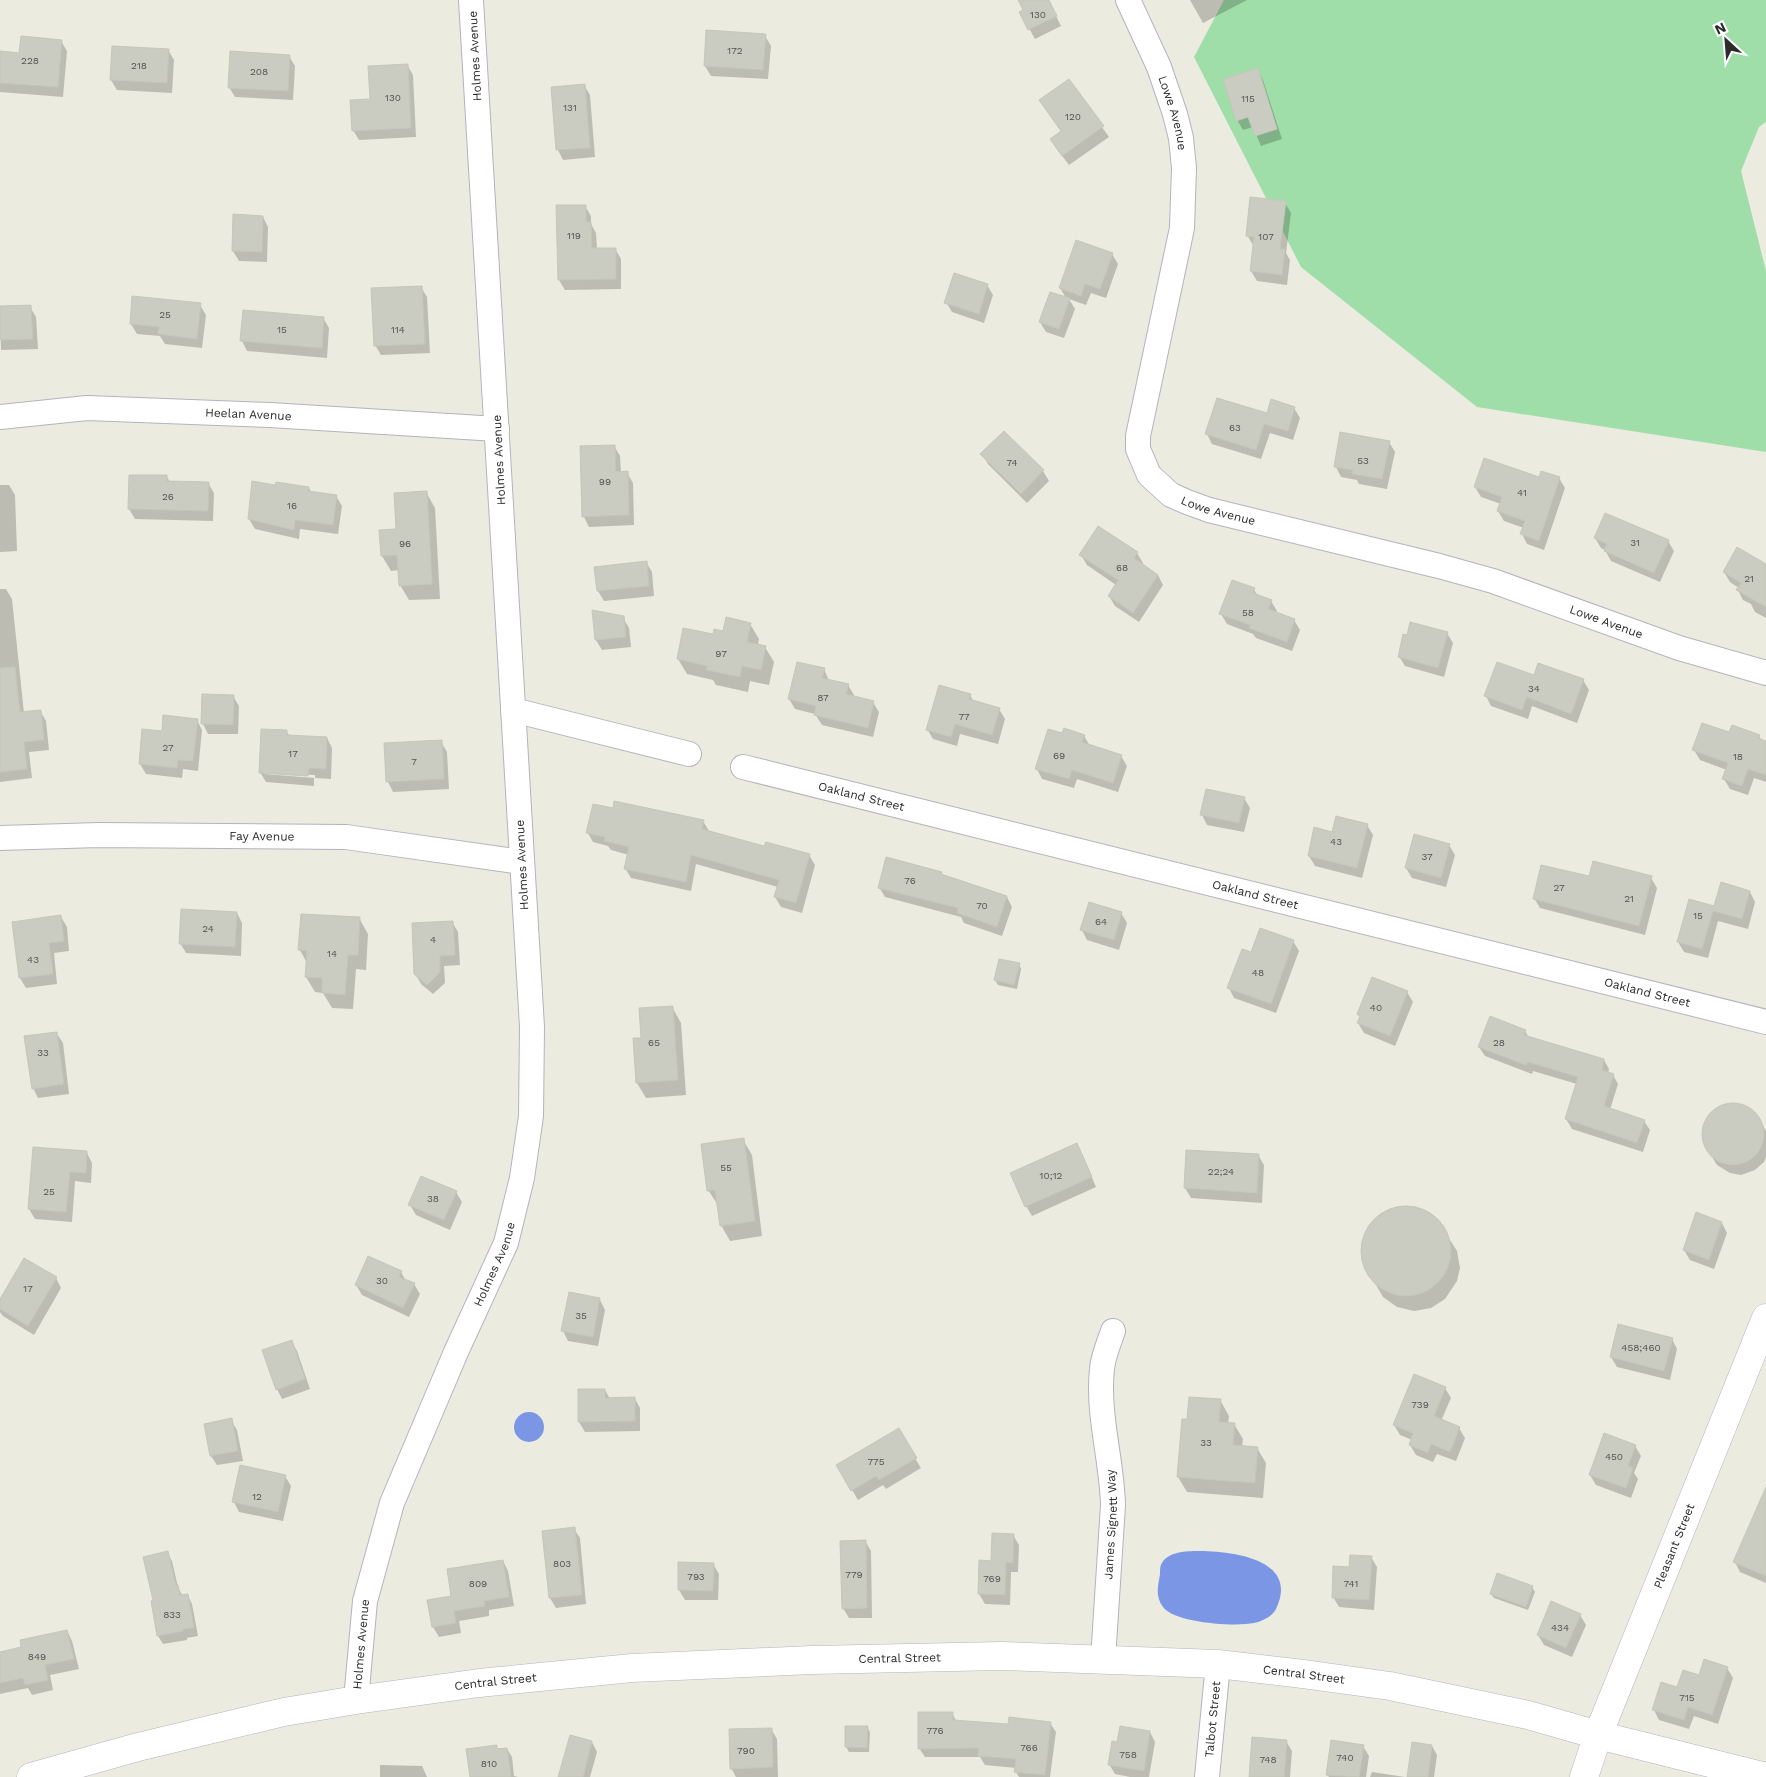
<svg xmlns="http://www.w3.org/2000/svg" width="1766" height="1777" font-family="'Work Sans',sans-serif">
	<rect width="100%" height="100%" fill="#ebecdf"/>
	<path fill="#a0dea9" d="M 1224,0 L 1766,0 L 1766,122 L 1759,127 L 1741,171 L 1766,271 L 1766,452 L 1477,407 L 1301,267 L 1194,57 Z"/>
	<g fill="#7b96e5">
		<circle cx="529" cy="1427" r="15"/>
		<path d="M 1204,1551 C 1237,1552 1299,1561 1276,1609 C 1273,1616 1261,1622 1254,1623 C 1235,1627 1175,1623 1163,1607 C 1155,1596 1158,1586 1160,1574 C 1160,1571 1160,1565 1162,1563 C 1169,1550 1192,1551 1204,1551 Z"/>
	</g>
	<g fill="#0003" fill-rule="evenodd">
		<path d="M 1019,0 L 1048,0 L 1061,26 L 1035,39 L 1020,12 L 1025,10 Z"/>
		<path d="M 1190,0 L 1247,0 L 1203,23 Z"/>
		<path d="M 765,36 L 771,46 L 768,79 L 711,76 L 705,66 Z"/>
		<path d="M 61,41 L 67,51 L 63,97 L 0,92 L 0,63 L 20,54 Z"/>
		<path d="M 168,50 L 174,60 L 172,93 L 117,90 L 111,80 Z"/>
		<path d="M 289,56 L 295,66 L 293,100 L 235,97 L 229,87 Z"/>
		<path d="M 407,65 L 413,75 L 416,137 L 359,140 L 353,130 L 371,100 Z"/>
		<path d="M 1258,70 L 1263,80 L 1282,139 L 1261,146 L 1253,127 L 1243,130 L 1237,120 Z"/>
		<path d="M 1069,81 L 1109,137 L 1069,165 L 1057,149 L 1062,132 Z"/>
		<path d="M 584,85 L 590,95 L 595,157 L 563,160 L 558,150 L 552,88 Z"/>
		<path d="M 1285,203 L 1291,213 L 1286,253 L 1290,260 L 1287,285 L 1257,281 L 1251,271 L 1255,245 L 1253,245 L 1247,235 Z"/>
		<path d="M 585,206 L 591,216 L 591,224 L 596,233 L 597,250 L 615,249 L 621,259 L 621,289 L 565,290 L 559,280 Z"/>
		<path d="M 263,217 L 268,227 L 267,262 L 239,261 L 233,251 Z"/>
		<path d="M 1112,254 L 1118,264 L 1106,298 L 1091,293 L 1086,305 L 1069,299 L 1075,309 L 1064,338 L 1046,332 L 1040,322 L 1066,298 L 1060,288 Z"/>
		<path d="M 987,285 L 993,295 L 984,323 L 952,312 L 946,302 Z"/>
		<path d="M 421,287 L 427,297 L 430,353 L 381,355 L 375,345 Z"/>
		<path d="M 200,305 L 206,315 L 202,348 L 165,344 L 160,336 L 137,334 L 131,324 Z"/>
		<path d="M 0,307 L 30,307 L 36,317 L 38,349 L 1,350 Z"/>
		<path d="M 244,312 L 323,318 L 329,328 L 327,358 L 247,351 L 242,341 Z"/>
		<path d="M 1294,408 L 1300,418 L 1293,440 L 1270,433 L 1261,459 L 1212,444 L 1207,434 Z"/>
		<path d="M 1004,433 L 1043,471 L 1049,481 L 1027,503 L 988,464 L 982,454 Z"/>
		<path d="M 1389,442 L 1395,452 L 1387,489 L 1359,484 L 1357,480 L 1341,477 L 1336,467 Z"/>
		<path d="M 614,446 L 620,456 L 621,473 L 627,473 L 633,483 L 634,525 L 589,527 L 584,517 Z"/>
		<path d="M 167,477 L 170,482 L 208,483 L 214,493 L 213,521 L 135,519 L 129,509 Z"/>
		<path d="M 1559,478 L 1565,488 L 1544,550 L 1527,544 L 1522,534 L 1524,528 L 1504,521 L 1498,511 L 1501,504 L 1481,497 L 1475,487 L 1540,479 Z"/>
		<path d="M 0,485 L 9,485 L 15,495 L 17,551 L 0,552 Z"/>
		<path d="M 276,486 L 309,488 L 312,493 L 336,496 L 342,506 L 338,534 L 300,529 L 299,539 L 255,529 L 249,519 Z"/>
		<path d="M 426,492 L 435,508 L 440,599 L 409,600 L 400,585 L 399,570 L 391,571 L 382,556 L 397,530 Z"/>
		<path d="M 1099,528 L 1137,553 L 1143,563 L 1142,565 L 1158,575 L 1163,585 L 1139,622 L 1115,606 L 1109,596 L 1116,585 L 1087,565 L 1081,555 Z"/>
		<path d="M 1595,538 L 1668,541 L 1674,551 L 1660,582 L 1611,561 L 1605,550 L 1601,548 Z"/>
		<path d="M 646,562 L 652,572 L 654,596 L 604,601 L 598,591 L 596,568 Z"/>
		<path d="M 1766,566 L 1766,618 L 1755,612 L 1751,604 L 1743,600 L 1738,590 L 1739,588 L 1730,582 L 1724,572 Z"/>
		<path d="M 0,589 L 6,589 L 12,599 L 24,713 L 40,711 L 46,721 L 49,750 L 29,752 L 32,778 L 0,782 Z"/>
		<path d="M 1254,590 L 1258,596 L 1271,601 L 1277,611 L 1276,613 L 1294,620 L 1300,630 L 1292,651 L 1256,638 L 1253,634 L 1227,624 L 1221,614 Z"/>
		<path d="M 623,618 L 629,628 L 631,647 L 602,650 L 596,640 Z"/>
		<path d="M 750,624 L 759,639 L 758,645 L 765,647 L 774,662 L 769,685 L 750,681 L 748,692 L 716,685 L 713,680 L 687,674 L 678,659 L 713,635 Z"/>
		<path d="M 1447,633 L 1453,643 L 1444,677 L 1405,666 L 1399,656 L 1408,636 Z"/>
		<path d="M 824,669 L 829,681 L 848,685 L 854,695 L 853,697 L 873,702 L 879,712 L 873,737 L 822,725 L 815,714 L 795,709 L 789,699 Z"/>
		<path d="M 1535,677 L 1583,680 L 1589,690 L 1577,723 L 1532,706 L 1528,719 L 1491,706 L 1486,696 Z"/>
		<path d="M 970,695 L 974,702 L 999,709 L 1005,719 L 998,744 L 960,734 L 957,746 L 933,739 L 927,729 Z"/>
		<path d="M 233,696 L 239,706 L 238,734 L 208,734 L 203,724 Z"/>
		<path d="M 197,720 L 202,730 L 198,771 L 183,769 L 182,778 L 146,774 L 140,764 L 163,732 Z"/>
		<path d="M 287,732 L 290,737 L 327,738 L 332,748 L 331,779 L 314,778 L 314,786 L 266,782 L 260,772 ZM 264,772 L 315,775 L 315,778 L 264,774 Z"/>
		<path d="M 1730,734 L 1759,736 L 1762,741 L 1766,742 L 1766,782 L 1754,778 L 1748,795 L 1730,789 L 1724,779 L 1727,770 L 1700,760 L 1694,750 Z"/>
		<path d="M 1063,735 L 1084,736 L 1090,746 L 1121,756 L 1127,766 L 1118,792 L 1077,779 L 1074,788 L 1042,779 L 1037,769 Z"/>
		<path d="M 441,742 L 447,752 L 449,789 L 393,792 L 388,782 L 386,745 Z"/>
		<path d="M 1244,798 L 1250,808 L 1244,832 L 1207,825 L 1202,815 Z"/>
		<path d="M 614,810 L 703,821 L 709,831 L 765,848 L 809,855 L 815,865 L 802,913 L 781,907 L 775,897 L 778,887 L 696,864 L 691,891 L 631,878 L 625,868 L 629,855 L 611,850 L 608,846 L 593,842 L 588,833 Z"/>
		<path d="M 1367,825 L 1373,835 L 1362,878 L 1315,866 L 1309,856 L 1333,833 Z"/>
		<path d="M 1449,845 L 1455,855 L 1446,887 L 1412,878 L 1406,868 Z"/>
		<path d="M 941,873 L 942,875 L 1007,897 L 1012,907 L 1002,936 L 964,923 L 961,917 L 885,897 L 879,887 Z"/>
		<path d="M 1590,878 L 1651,878 L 1657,888 L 1645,935 L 1540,908 L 1534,898 Z"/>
		<path d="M 1750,892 L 1755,902 L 1748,929 L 1718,921 L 1708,958 L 1684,952 L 1678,942 L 1715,908 Z"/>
		<path d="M 237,913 L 242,923 L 241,956 L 186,953 L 180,943 Z"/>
		<path d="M 1121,913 L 1127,923 L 1119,950 L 1087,940 L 1082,930 Z"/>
		<path d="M 61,917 L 67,927 L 69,951 L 54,953 L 57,984 L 26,988 L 20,978 Z"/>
		<path d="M 359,918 L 368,934 L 366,970 L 356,969 L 353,1009 L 332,1008 L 323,993 L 315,992 L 306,977 L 307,963 L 300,950 Z"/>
		<path d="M 452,922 L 458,932 L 460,965 L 444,966 L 445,983 L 433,994 L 421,984 L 415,973 Z"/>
		<path d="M 1293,941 L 1299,951 L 1276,1013 L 1234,998 L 1229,988 Z"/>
		<path d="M 1019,964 L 1021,969 L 1017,989 L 998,985 L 995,980 Z"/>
		<path d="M 1407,992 L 1413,1002 L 1395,1046 L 1364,1033 L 1358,1023 L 1361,1018 L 1358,1014 Z"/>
		<path d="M 672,1007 L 681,1023 L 686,1095 L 646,1098 L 637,1083 L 634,1039 L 642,1039 Z"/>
		<path d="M 1525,1031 L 1529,1038 L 1604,1060 L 1609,1069 L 1608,1073 L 1613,1075 L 1618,1084 L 1610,1110 L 1644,1121 L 1650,1130 L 1643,1152 L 1572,1129 L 1566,1119 L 1577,1084 L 1533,1071 L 1532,1074 L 1485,1056 L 1479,1047 Z"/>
		<path d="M 57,1034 L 63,1043 L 69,1094 L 38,1098 L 33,1088 Z"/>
		<path d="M 1728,1104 L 1740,1104 L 1748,1108 L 1759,1118 L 1766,1131 L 1766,1157 L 1764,1162 L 1755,1170 L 1741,1175 L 1730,1173 L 1717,1165 L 1706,1147 L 1703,1139 L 1705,1124 L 1710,1114 L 1720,1107 Z"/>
		<path d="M 743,1140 L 752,1155 L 762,1236 L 730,1241 L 721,1225 L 718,1205 L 708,1190 Z"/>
		<path d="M 87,1153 L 92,1163 L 91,1183 L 75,1181 L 72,1222 L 35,1219 L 29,1209 Z"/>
		<path d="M 1082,1154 L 1096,1187 L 1032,1216 L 1026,1206 Z"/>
		<path d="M 1258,1155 L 1264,1165 L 1262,1203 L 1191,1198 L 1185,1188 Z"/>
		<path d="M 456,1192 L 462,1202 L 450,1230 L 416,1215 L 410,1205 Z"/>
		<path d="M 1408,1207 L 1420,1209 L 1428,1212 L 1438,1221 L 1457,1251 L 1460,1268 L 1457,1281 L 1445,1299 L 1431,1308 L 1414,1311 L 1397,1307 L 1383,1297 L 1365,1266 L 1362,1249 L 1364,1236 L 1373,1221 L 1391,1210 Z"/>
		<path d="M 1722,1223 L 1727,1233 L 1714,1269 L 1690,1260 L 1684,1250 Z"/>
		<path d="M 401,1272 L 406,1281 L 414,1284 L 420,1294 L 409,1317 L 362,1295 L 356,1285 Z"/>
		<path d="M 56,1278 L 61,1288 L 34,1335 L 3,1316 L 0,1312 L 0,1301 Z"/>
		<path d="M 600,1300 L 605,1310 L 598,1346 L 568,1341 L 563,1331 Z"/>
		<path d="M 1672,1339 L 1677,1349 L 1670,1380 L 1617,1367 L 1611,1357 Z"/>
		<path d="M 291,1341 L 297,1351 L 310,1389 L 282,1399 L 277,1389 Z"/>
		<path d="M 1445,1388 L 1451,1398 L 1441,1421 L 1459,1428 L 1465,1438 L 1456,1461 L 1437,1454 L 1433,1462 L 1416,1455 L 1410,1445 L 1412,1440 L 1400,1435 L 1394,1425 Z"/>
		<path d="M 605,1390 L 610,1399 L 635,1399 L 640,1408 L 640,1431 L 585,1432 L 579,1422 Z"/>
		<path d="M 1220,1400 L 1229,1416 L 1228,1424 L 1234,1424 L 1243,1439 L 1242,1447 L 1257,1448 L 1266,1463 L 1263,1498 L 1187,1492 L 1178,1477 L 1188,1420 Z"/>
		<path d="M 231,1420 L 237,1430 L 243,1461 L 217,1465 L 211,1456 Z"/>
		<path d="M 898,1430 L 921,1468 L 886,1489 L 883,1485 L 858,1500 L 838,1466 Z"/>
		<path d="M 1635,1446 L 1641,1456 L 1634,1473 L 1638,1479 L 1631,1498 L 1596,1485 L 1590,1475 Z"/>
		<path d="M 285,1476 L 291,1486 L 283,1521 L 239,1512 L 234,1502 Z"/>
		<path d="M 1766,1521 L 1766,1583 L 1740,1572 L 1735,1562 Z"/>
		<path d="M 574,1529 L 580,1538 L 586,1604 L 556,1608 L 550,1598 Z"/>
		<path d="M 1013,1535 L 1019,1545 L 1018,1572 L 1011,1572 L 1010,1605 L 985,1604 L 979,1594 L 992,1562 Z"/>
		<path d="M 865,1541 L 871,1551 L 872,1618 L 849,1618 L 843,1608 Z"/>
		<path d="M 167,1553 L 172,1561 L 178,1587 L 182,1595 L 188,1596 L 192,1604 L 198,1636 L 187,1638 L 187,1640 L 163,1644 L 158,1636 L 154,1601 Z"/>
		<path d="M 1371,1557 L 1377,1567 L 1374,1610 L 1339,1607 L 1333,1597 L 1350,1569 Z"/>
		<path d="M 503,1561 L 508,1571 L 514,1606 L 489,1610 L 489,1616 L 459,1621 L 461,1633 L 439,1637 L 433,1627 L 428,1601 L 453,1597 Z"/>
		<path d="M 713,1564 L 719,1574 L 718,1600 L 685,1600 L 679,1590 Z"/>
		<path d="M 1532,1587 L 1535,1592 L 1528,1610 L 1494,1598 L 1491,1594 Z"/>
		<path d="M 1580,1615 L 1586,1625 L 1572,1657 L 1544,1645 L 1538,1635 Z"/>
		<path d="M 67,1631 L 72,1641 L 79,1669 L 50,1675 L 53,1690 L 32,1695 L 28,1688 L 0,1694 L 0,1653 L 23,1648 Z"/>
		<path d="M 1727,1668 L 1733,1678 L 1718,1724 L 1694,1716 L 1689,1729 L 1659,1720 L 1654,1710 L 1678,1688 L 1700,1677 Z"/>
		<path d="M 952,1713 L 957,1722 L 1009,1726 L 1050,1723 L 1056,1732 L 1050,1777 L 1019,1777 L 1016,1772 L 1016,1768 L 985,1765 L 980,1757 L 925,1757 L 919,1748 Z"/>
		<path d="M 846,1727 L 867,1727 L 870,1732 L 869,1752 L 849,1752 L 846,1747 Z"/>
		<path d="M 771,1729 L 777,1739 L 778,1777 L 736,1777 L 731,1768 Z"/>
		<path d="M 1150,1732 L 1155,1742 L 1149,1777 L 1130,1777 L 1115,1774 L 1109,1764 L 1118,1744 Z"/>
		<path d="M 1286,1741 L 1292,1751 L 1290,1777 L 1251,1777 Z"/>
		<path d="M 592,1742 L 597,1752 L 590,1777 L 561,1777 Z"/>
		<path d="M 496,1746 L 498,1750 L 507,1749 L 512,1757 L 514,1776 L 518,1777 L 471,1777 Z"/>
		<path d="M 1363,1746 L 1369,1756 L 1366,1777 L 1329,1777 L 1327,1775 Z"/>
		<path d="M 1432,1746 L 1437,1755 L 1434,1777 L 1408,1777 Z"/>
		<path d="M 380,1765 L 422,1766 L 427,1777 L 380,1777 Z"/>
		<path d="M 1372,1772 L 1405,1777 L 1370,1777 Z"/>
	</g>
	<g fill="#cacbc1" stroke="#c5c7b8">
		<path d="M 1018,0 L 1049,0 L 1057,16 L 1028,30 L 1019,12 L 1023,10 Z"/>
		<path d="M 706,30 L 766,34 L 763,70 L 704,66 Z"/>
		<path d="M 21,36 L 62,40 L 58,87 L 0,83 L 0,51 L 19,53 Z"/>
		<path d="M 112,46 L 169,49 L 167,83 L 110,80 Z"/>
		<path d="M 230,51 L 290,55 L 288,91 L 228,88 Z"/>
		<path d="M 408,64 L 411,128 L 352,131 L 350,100 L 370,99 L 368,66 Z"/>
		<path d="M 1258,68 L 1277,129 L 1255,136 L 1248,117 L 1236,121 L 1223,79 Z"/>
		<path d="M 1069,79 L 1104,126 L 1062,156 L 1050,139 L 1061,131 L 1039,100 Z"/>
		<path d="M 585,84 L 590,148 L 556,150 L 551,87 Z"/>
		<path d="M 1250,197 L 1286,201 L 1280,249 L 1285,249 L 1282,275 L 1250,271 L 1254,237 L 1246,236 Z"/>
		<path d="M 556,205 L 586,205 L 586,222 L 591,222 L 592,248 L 616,248 L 616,279 L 558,280 Z"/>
		<path d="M 233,214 L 263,216 L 262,252 L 232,251 Z"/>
		<path d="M 1076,240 L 1113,253 L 1100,289 L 1085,284 L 1081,296 L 1059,288 Z"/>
		<path d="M 954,273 L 988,284 L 979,314 L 944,303 Z"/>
		<path d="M 422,286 L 425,344 L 374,346 L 371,288 Z"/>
		<path d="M 1050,292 L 1070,298 L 1059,329 L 1039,322 Z"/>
		<path d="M 132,296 L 201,303 L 197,339 L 158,334 L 159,327 L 130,324 Z"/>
		<path d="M 31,305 L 33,339 L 0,340 L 0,306 Z"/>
		<path d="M 243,310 L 324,317 L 322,348 L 240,341 Z"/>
		<path d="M 1217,398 L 1267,413 L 1271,399 L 1295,407 L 1288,431 L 1264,424 L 1256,450 L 1205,434 Z"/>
		<path d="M 1004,431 L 1044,470 L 1021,494 L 980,454 Z"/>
		<path d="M 1340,432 L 1390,441 L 1382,479 L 1352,474 L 1353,470 L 1334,467 Z"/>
		<path d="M 615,445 L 616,472 L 628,471 L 629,515 L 582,517 L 580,446 Z"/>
		<path d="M 1484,458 L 1539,477 L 1541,471 L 1560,477 L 1539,541 L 1520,534 L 1525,521 L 1497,511 L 1502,497 L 1474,487 Z"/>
		<path d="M 129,475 L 167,475 L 167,481 L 209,482 L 208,511 L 128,509 Z"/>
		<path d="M 252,481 L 275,485 L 276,482 L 309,487 L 308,491 L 337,495 L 333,525 L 295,520 L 294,530 L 248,519 Z"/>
		<path d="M 427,491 L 432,584 L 399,586 L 397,555 L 381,556 L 379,530 L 396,529 L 394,493 Z"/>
		<path d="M 1605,513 L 1669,540 L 1654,573 L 1604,551 L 1607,544 L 1594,538 Z"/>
		<path d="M 1098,526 L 1138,552 L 1134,558 L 1158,575 L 1133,613 L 1108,596 L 1118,580 L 1079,555 Z"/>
		<path d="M 1737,547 L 1766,564 L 1766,607 L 1736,590 L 1741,583 L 1723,572 Z"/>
		<path d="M 647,561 L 649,586 L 597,591 L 594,567 Z"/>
		<path d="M 1232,580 L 1255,588 L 1253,593 L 1272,600 L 1268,609 L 1295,619 L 1287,642 L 1249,628 L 1250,625 L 1219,614 Z"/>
		<path d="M 592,610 L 624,616 L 626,637 L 595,640 Z"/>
		<path d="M 726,617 L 751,623 L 747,642 L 766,646 L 761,670 L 742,666 L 740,677 L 706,670 L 707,666 L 677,659 L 683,628 L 713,634 L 714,629 L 723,631 Z"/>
		<path d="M 1410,622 L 1448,632 L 1438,668 L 1398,657 L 1403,634 L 1407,635 Z"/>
		<path d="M 797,662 L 825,668 L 822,678 L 849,684 L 846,694 L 874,701 L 868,728 L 814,715 L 816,706 L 788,699 Z"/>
		<path d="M 1497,662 L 1534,675 L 1538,663 L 1584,679 L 1571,714 L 1527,697 L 1522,710 L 1484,696 Z"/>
		<path d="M 15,667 L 20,712 L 41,710 L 44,740 L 24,742 L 27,769 L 0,772 L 0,668 Z"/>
		<path d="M 939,685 L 971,694 L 969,699 L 1000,708 L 992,735 L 955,724 L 951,737 L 926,730 Z"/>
		<path d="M 202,694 L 234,695 L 233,725 L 201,724 Z"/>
		<path d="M 163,715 L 198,719 L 193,761 L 178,760 L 177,768 L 139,764 L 142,729 L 162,731 Z"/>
		<path d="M 1702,723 L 1729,732 L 1732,725 L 1760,735 L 1758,738 L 1766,741 L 1766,775 L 1748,769 L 1742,786 L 1722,779 L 1728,763 L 1692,750 Z"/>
		<path d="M 1064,728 L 1085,735 L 1082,742 L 1122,755 L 1113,783 L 1072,770 L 1069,779 L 1035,769 L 1048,729 L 1062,733 Z"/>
		<path d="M 261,729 L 287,730 L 287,735 L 327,737 L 326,769 L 309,768 L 308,776 L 259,773 Z"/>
		<path d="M 442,740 L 444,779 L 386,782 L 384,743 Z"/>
		<path d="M 1206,789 L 1245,797 L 1239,823 L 1200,815 Z"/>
		<path d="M 614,801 L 704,820 L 702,829 L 764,846 L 766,842 L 810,854 L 796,903 L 774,897 L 779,880 L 691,855 L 686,882 L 624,869 L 629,847 L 604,841 L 605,837 L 586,833 L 593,804 L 613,808 Z"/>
		<path d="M 1336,816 L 1368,824 L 1357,868 L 1308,856 L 1314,827 L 1332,832 Z"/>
		<path d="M 1414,834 L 1450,844 L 1441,878 L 1405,868 Z"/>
		<path d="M 886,857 L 942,872 L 941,874 L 1007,896 L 997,927 L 957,913 L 958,908 L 878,888 Z"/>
		<path d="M 1593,861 L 1652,876 L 1639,926 L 1533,899 L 1541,865 L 1589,876 Z"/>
		<path d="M 1721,882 L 1750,891 L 1742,919 L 1713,911 L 1702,949 L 1677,942 L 1689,899 L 1714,906 Z"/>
		<path d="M 1089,902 L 1122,912 L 1114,940 L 1080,930 Z"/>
		<path d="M 181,909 L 237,912 L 235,947 L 179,944 Z"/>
		<path d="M 301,914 L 360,917 L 358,955 L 348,955 L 345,995 L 322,993 L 322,978 L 305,977 L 307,951 L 298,950 Z"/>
		<path d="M 61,915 L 64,941 L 49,943 L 53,974 L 19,978 L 12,922 Z"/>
		<path d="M 453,921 L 455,955 L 440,956 L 440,972 L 427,985 L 414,974 L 412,923 Z"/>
		<path d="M 1260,928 L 1294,940 L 1271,1004 L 1227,988 L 1242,949 L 1251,952 Z"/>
		<path d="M 999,959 L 1020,963 L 1014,985 L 994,980 Z"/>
		<path d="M 1372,977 L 1408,991 L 1390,1036 L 1357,1023 L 1360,1016 L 1357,1014 Z"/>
		<path d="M 673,1006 L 678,1080 L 636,1083 L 633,1038 L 641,1038 L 639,1008 Z"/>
		<path d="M 1490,1016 L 1526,1030 L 1524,1035 L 1604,1059 L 1602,1070 L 1614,1074 L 1604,1106 L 1645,1120 L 1637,1143 L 1565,1119 L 1578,1077 L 1528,1062 L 1526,1065 L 1478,1047 Z"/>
		<path d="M 57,1032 L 64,1084 L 32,1089 L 24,1036 Z"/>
		<circle cx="1733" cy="1134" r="31"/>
		<path d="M 744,1138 L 755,1221 L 720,1226 L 715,1190 L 707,1191 L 701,1144 Z"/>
		<path d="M 1077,1143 L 1092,1177 L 1025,1207 L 1010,1173 Z"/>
		<path d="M 33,1147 L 87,1151 L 86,1173 L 70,1172 L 66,1212 L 28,1209 Z"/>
		<path d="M 1186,1150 L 1259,1154 L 1257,1193 L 1184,1188 Z"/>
		<path d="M 421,1176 L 457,1191 L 444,1220 L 408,1205 Z"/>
		<circle cx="1406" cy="1251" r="45"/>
		<path d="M 1696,1212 L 1722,1222 L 1709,1260 L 1683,1250 Z"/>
		<path d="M 368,1256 L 402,1271 L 399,1277 L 415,1283 L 403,1308 L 355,1285 Z"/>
		<path d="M 24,1258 L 57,1277 L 28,1326 L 0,1309 L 0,1299 Z"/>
		<path d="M 569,1292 L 600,1298 L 593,1337 L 561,1331 Z"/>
		<path d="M 1618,1324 L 1673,1338 L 1664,1371 L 1610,1357 Z"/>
		<path d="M 292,1340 L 305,1379 L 276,1390 L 262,1350 Z"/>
		<path d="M 1414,1374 L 1446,1387 L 1434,1416 L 1460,1427 L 1450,1452 L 1431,1444 L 1428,1453 L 1409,1445 L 1413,1433 L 1393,1425 Z"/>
		<path d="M 578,1389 L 605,1389 L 605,1398 L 635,1397 L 635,1421 L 578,1422 Z"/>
		<path d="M 1189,1397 L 1221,1399 L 1219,1422 L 1235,1423 L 1233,1445 L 1258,1447 L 1255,1483 L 1177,1477 L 1182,1419 L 1187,1419 Z"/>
		<path d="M 232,1418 L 238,1451 L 210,1456 L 204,1424 Z"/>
		<path d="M 899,1428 L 917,1458 L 879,1480 L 876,1476 L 851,1491 L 836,1465 Z"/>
		<path d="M 1604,1433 L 1636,1445 L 1628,1466 L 1633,1468 L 1626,1488 L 1589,1475 Z"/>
		<path d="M 240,1465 L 286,1475 L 278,1512 L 232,1502 Z"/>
		<path d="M 1766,1487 L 1766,1576 L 1733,1562 Z"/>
		<path d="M 575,1527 L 582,1595 L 549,1598 L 542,1531 Z"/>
		<path d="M 992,1533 L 1014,1534 L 1013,1563 L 1006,1562 L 1005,1595 L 978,1594 L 979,1560 L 991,1561 Z"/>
		<path d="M 866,1540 L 867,1608 L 842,1609 L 840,1541 Z"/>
		<path d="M 168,1551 L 176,1586 L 178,1585 L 180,1595 L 188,1594 L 194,1628 L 183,1629 L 183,1631 L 157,1636 L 151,1601 L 153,1600 L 143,1557 Z"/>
		<path d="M 1350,1555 L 1372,1556 L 1369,1600 L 1332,1598 L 1333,1566 L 1349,1567 Z"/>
		<path d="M 503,1560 L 509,1597 L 484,1601 L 485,1606 L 454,1611 L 456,1623 L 432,1627 L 427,1600 L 451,1596 L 447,1569 Z"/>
		<path d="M 678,1562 L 714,1563 L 713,1591 L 678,1590 Z"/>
		<path d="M 1497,1573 L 1533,1586 L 1526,1607 L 1490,1594 Z"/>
		<path d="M 1551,1601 L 1581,1614 L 1566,1648 L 1537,1635 Z"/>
		<path d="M 67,1630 L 74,1659 L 45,1665 L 48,1680 L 25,1685 L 23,1678 L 0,1683 L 0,1652 L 21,1647 L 20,1640 Z"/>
		<path d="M 1704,1659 L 1728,1667 L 1712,1715 L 1688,1707 L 1684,1720 L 1652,1710 L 1661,1682 L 1677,1687 L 1683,1670 L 1699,1675 Z"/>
		<path d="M 918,1712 L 953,1712 L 953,1720 L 1008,1724 L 1009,1717 L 1051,1722 L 1045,1775 L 1014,1772 L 1016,1759 L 978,1756 L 979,1748 L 918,1749 Z"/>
		<path d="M 845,1726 L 868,1726 L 867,1748 L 845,1747 Z"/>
		<path d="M 1120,1726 L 1150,1731 L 1144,1771 L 1108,1765 L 1112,1741 L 1117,1742 Z"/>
		<path d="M 772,1728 L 773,1767 L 730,1769 L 729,1729 Z"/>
		<path d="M 570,1735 L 592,1741 L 583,1777 L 558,1777 Z"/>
		<path d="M 1252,1737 L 1287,1740 L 1284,1777 L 1249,1777 Z"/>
		<path d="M 1331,1740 L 1364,1745 L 1359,1777 L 1326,1775 Z"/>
		<path d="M 1412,1742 L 1432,1745 L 1428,1777 L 1407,1777 Z"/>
		<path d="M 497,1745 L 497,1749 L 507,1748 L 511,1777 L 470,1777 L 466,1749 Z"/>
	</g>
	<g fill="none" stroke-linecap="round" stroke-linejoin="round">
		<g stroke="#b5b2be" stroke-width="26">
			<g id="street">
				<path id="s1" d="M 1128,0 L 1159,67 L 1175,114 L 1181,138 L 1184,168 L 1182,228 L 1138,436 L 1138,449 L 1149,475 L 1171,495 L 1187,502 L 1209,510 L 1439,566 L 1493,581 L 1679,648 L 1766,673"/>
				<path id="s2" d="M 0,417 L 87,408 L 270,415 L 497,429"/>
				<path d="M 513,710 L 689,754"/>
				<path id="s3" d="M 743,767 L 1766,1022"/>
				<path id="s4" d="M 0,838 L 99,835 L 346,837 L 522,862"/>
				<path id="s5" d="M 1103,1660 L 1113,1505 C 1112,1460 1097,1414 1102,1369 C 1103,1356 1109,1343 1113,1331"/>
				<path id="s6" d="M 356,1700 L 365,1601 L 392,1503 L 456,1352 L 506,1243 L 522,1178 L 531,1116 L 532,1027 L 471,0"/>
				<path id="s7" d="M 1207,1777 L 1218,1664"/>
			</g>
		</g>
		<g stroke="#b5b2be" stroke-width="29">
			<g id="secondary">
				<path id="s8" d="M 31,1777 L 138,1747 L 284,1712 L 356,1700 L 479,1683 L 632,1668 L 812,1660 L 1002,1656 L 1218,1664 L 1303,1674 L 1390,1686 L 1528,1715 L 1598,1735 L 1766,1777"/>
				<path id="s9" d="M 1584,1777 L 1598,1735 L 1766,1318"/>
			</g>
		</g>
		<use href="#street" stroke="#fff" stroke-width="24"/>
		<use href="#secondary" stroke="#fff" stroke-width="28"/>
	</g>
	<g text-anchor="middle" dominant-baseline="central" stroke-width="4" stroke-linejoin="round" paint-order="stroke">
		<g font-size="10" fill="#535350">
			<text x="1038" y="14">130</text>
			<text x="735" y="50">172</text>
			<text x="30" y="60">228</text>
			<text x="139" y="65">218</text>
			<text x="259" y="71">208</text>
			<text x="393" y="97">130</text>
			<text x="1248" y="98">115</text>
			<text x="570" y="107">131</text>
			<text x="1073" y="116">120</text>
			<text x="574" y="235">119</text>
			<text x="1266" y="236">107</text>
			<text x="165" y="314">25</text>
			<text x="282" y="329">15</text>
			<text x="398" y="329">114</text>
			<text x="1235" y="427">63</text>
			<text x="1363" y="460">53</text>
			<text x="1012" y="462">74</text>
			<text x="605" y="481">99</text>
			<text x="1522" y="492">41</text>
			<text x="168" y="496">26</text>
			<text x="292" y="505">16</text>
			<text x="1635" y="542">31</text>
			<text x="405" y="543">96</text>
			<text x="1122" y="567">68</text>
			<text x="1749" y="578">21</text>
			<text x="1248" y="612">58</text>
			<text x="721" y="653">97</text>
			<text x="1534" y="688">34</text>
			<text x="823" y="697">87</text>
			<text x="964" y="716">77</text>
			<text x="168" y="747">27</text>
			<text x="293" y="753">17</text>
			<text x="1059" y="755">69</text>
			<text x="1738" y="756">18</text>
			<text x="414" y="761">7</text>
			<text x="1336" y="841">43</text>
			<text x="1427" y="856">37</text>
			<text x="910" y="880">76</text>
			<text x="1559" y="887">27</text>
			<text x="1629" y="898">21</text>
			<text x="982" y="905">70</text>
			<text x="1698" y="915">15</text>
			<text x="1101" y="921">64</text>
			<text x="208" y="928">24</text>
			<text x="433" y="939">4</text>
			<text x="332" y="953">14</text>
			<text x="33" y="959">43</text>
			<text x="1258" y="972">48</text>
			<text x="1376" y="1007">40</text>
			<text x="654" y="1042">65</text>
			<text x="1499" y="1042">28</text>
			<text x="43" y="1052">33</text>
			<text x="726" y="1167">55</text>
			<text x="1221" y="1171">22;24</text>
			<text x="1051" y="1175">10;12</text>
			<text x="49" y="1191">25</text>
			<text x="433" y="1198">38</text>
			<text x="382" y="1280">30</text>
			<text x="28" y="1288">17</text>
			<text x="581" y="1315">35</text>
			<text x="1641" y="1347">458;460</text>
			<text x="1420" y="1404">739</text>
			<text x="1206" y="1442">33</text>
			<text x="1614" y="1456">450</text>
			<text x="876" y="1461">775</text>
			<text x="257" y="1496">12</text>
			<text x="562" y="1563">803</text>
			<text x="854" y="1574">779</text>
			<text x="696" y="1576">793</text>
			<text x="992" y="1578">769</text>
			<text x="478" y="1583">809</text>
			<text x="1351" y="1583">741</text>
			<text x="172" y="1614">833</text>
			<text x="1560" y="1627">434</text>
			<text x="37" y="1656">849</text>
			<text x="1687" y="1697">715</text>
			<text x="935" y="1730">776</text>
			<text x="1029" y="1747">766</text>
			<text x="746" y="1750">790</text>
			<text x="1128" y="1754">758</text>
			<text x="1345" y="1757">740</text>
			<text x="1268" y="1759">748</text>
			<text x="489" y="1763">810</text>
		</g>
		<g font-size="12" fill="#2b2b2b" stroke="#fff">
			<text transform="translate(475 56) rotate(-93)">Holmes Avenue</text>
			<text stroke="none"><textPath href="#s1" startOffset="122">Lowe Avenue</textPath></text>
			<text stroke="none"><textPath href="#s2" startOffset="249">Heelan Avenue</textPath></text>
			<text transform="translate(499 460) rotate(-93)">Holmes Avenue</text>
			<text stroke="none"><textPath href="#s1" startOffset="572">Lowe Avenue</textPath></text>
			<text stroke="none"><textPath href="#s1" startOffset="976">Lowe Avenue</textPath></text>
			<text stroke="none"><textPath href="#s3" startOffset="122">Oakland Street</textPath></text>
			<text stroke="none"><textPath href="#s4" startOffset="262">Fay Avenue</textPath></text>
			<text transform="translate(522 865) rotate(-93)">Holmes Avenue</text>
			<text stroke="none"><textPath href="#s3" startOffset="528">Oakland Street</textPath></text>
			<text stroke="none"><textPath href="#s3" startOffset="932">Oakland Street</textPath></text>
			<text stroke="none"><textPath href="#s6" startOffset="461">Holmes Avenue</textPath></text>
			<text stroke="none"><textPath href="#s5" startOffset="136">James Signett Way</textPath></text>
			<text stroke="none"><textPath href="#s9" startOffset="248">Pleasant Street</textPath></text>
			<text stroke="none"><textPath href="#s6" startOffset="56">Holmes Avenue</textPath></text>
			<text stroke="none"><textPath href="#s8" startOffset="880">Central Street</textPath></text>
			<text stroke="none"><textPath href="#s8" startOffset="1285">Central Street</textPath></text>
			<text stroke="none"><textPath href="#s8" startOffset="475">Central Street</textPath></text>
			<text stroke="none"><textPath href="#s7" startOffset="58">Talbot Street</textPath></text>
		</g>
	</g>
	<g transform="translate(1726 40) rotate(334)" stroke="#ffffff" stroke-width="4" paint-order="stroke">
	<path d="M0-4L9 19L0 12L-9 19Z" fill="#2b2b2b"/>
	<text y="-8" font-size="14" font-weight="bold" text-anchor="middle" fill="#2b2b2b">N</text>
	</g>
</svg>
